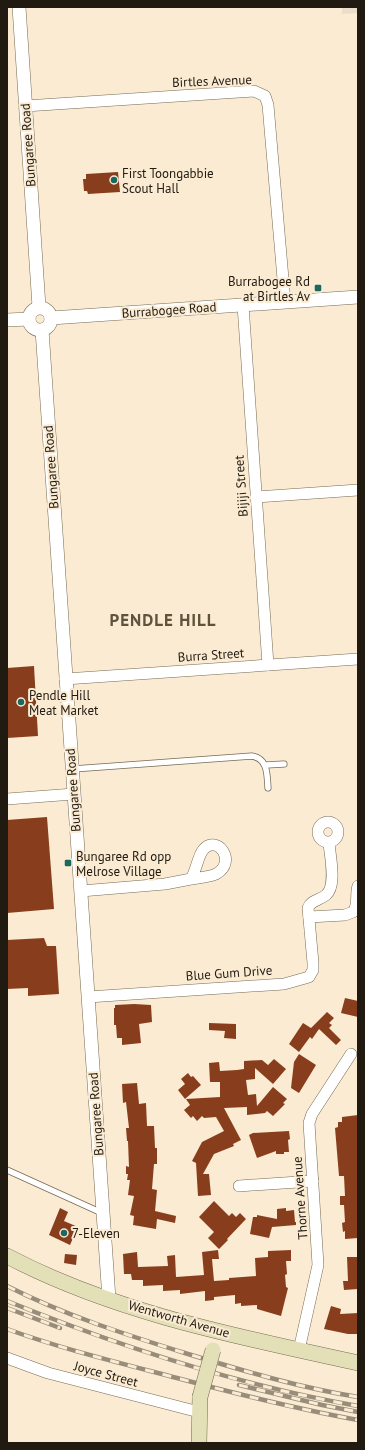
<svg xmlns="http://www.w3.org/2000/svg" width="365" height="1450" font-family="'PT Sans',sans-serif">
	<rect width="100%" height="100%" fill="#faebd2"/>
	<path fill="#ecddca" d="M 342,7 L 358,7 L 358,13 L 342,14 Z"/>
	<g fill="#883e1d">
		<path d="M 118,172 L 120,192 L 88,194 L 87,191 L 84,191 L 83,179 L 86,179 L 86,174 Z"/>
		<path d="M 34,666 L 38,736 L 7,738 L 7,668 Z"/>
		<path d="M 47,817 L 54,909 L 7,913 L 7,820 Z"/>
		<path d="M 44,938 L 47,946 L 56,946 L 59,994 L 28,996 L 28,988 L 7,989 L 7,940 Z"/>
		<path d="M 345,998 L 358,1001 L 358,1017 L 341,1013 Z"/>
		<path d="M 134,1004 L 151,1005 L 152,1022 L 139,1024 L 141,1043 L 122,1045 L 122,1038 L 117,1038 L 116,1025 L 114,1025 L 114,1008 L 115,1008 L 115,1005 Z"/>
		<path d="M 327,1012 L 334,1018 L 329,1023 L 332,1025 L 329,1028 L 341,1040 L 336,1045 L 319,1029 L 312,1039 L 310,1037 L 299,1052 L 289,1044 L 303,1023 L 311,1028 Z"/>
		<path d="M 209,1023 L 236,1024 L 236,1039 L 224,1038 L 225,1031 L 209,1030 Z"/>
		<path d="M 299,1054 L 316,1065 L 299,1093 L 291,1088 L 294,1062 Z"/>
		<path d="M 274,1059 L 286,1069 L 273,1084 L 255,1068 L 255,1079 L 246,1080 L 248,1095 L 256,1094 L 257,1106 L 273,1087 L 287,1099 L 283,1103 L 285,1104 L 273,1116 L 267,1111 L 265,1113 L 247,1115 L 247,1107 L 224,1108 L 241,1140 L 233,1144 L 234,1146 L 214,1154 L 203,1174 L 209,1174 L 211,1195 L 198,1196 L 196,1163 L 192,1161 L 202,1142 L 224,1131 L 216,1117 L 204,1118 L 202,1116 L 197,1121 L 193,1116 L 191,1118 L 184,1110 L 190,1105 L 186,1099 L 220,1097 L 220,1082 L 210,1082 L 209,1063 L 219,1062 L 220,1071 L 237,1070 L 244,1069 L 244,1061 L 262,1060 L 268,1065 Z"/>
		<path d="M 188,1073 L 191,1077 L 193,1076 L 201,1085 L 185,1099 L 178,1090 L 185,1084 L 181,1079 Z"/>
		<path d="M 137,1083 L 139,1104 L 146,1103 L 147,1126 L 154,1126 L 155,1148 L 157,1148 L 157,1164 L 154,1164 L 152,1189 L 157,1190 L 155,1211 L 176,1216 L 175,1223 L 157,1219 L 156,1229 L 133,1225 L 134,1216 L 130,1215 L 134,1196 L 128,1195 L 130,1180 L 127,1180 L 128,1174 L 126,1174 L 126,1166 L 129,1167 L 128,1141 L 127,1141 L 126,1128 L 129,1128 L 126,1102 L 123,1103 L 122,1084 Z"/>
		<path d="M 358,1115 L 358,1134 L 357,1134 L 358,1157 L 358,1238 L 345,1239 L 345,1231 L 343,1232 L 342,1223 L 345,1222 L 344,1205 L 340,1205 L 340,1196 L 345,1196 L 344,1176 L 339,1176 L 335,1128 L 338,1127 L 338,1122 L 342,1122 L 342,1117 Z"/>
		<path d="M 289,1131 L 290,1139 L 288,1140 L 289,1152 L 284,1152 L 284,1154 L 276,1154 L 276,1151 L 257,1158 L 249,1135 L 253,1133 Z"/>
		<path d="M 214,1201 L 229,1216 L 232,1213 L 236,1217 L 240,1213 L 246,1219 L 227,1239 L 228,1240 L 219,1249 L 208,1238 L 214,1232 L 199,1217 Z"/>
		<path d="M 60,1208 L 68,1212 L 64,1221 L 78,1227 L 70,1245 L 49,1235 Z"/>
		<path d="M 286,1208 L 286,1211 L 294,1210 L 295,1222 L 296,1222 L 296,1225 L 272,1227 L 269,1238 L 250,1234 L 253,1217 L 257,1217 L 257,1215 L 277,1219 L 277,1209 Z"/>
		<path d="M 218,1250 L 219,1259 L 212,1259 L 214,1281 L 229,1280 L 229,1278 L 256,1276 L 255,1258 L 268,1257 L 268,1251 L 291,1250 L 291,1261 L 286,1261 L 287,1274 L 285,1275 L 286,1287 L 288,1288 L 281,1316 L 257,1309 L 257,1305 L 241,1306 L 241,1303 L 235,1304 L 235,1295 L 214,1297 L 214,1300 L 205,1301 L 205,1291 L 180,1294 L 180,1290 L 163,1291 L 163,1285 L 143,1286 L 143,1280 L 132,1280 L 131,1274 L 124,1274 L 123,1254 L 137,1252 L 138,1267 L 168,1266 L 167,1256 L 175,1255 L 176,1277 L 204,1275 L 202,1252 Z"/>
		<path d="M 65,1254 L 77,1255 L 76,1265 L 64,1263 Z"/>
		<path d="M 347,1257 L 358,1257 L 358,1289 L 344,1290 L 343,1281 L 348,1281 Z"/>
		<path d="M 331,1306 L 341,1309 L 340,1314 L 358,1313 L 358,1334 L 348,1334 L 324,1329 Z"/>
	</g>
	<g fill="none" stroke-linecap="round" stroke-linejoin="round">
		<g stroke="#776b54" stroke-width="7">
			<g id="service">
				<path d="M 266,765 L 284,764"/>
				<path d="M 73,769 L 252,756 C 268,759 267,774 268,788"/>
				<path d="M 7,1170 L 102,1213"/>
			</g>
		</g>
		<g stroke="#776b54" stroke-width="12">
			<g id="minor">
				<path d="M 25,106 L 254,91 L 265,96 L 268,105 L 285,302"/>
				<path d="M 243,305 L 268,665"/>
				<path d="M 256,497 L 358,490"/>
				<path d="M 65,679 L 358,659"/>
				<path d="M 7,799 L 74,794"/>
				<circle cx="328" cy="832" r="10"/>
				<path d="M 81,891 L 165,884 L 191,879 C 196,871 198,856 203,850 C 217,833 238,862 216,874 C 209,877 199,878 191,879"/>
				<path d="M 309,917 L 345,915 L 353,912 C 359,905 355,895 358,886"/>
				<path d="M 88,997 L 284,984 L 309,977 L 313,970 L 313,963 L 308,908 C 311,900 320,900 326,895 C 337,886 330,856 329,843"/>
				<path d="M 239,1186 L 313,1181"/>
				<path d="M 299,1350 L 318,1265 L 309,1123 L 312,1114 L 351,1054"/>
				<path d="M 7,1358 L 48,1373 L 199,1412"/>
			</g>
		</g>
		<g stroke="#776b54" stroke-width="14">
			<g id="tertiary">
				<path d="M 19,7 L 39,307"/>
				<circle cx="40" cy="319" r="11"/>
				<path d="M 51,318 L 358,297"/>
				<path d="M 7,320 L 29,319"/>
				<path d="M 42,330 L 109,1299"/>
			</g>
		</g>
		<g stroke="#776b54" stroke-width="16">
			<g id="secondary">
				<path d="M 7,1256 C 115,1313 240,1337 358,1363"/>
				<path d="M 199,1443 L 200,1397"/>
			</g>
		</g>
		<use href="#service" stroke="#fff" stroke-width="5.5"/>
		<use href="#minor" stroke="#fff" stroke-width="11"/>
		<use href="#tertiary" stroke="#fff" stroke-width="13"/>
		<use href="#secondary" stroke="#e3e0b8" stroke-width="15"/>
		<g stroke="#988d7b" stroke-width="4.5">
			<g id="rail">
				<path d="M 7,1286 C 64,1315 127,1335 188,1354 C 244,1371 301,1388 358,1397"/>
				<path d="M 7,1301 C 121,1347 237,1385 358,1406"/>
				<path d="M 7,1308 L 60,1328"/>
				<path d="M 7,1329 C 62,1349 120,1363 177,1378 C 237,1394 297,1409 358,1420"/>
				<path d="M 239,1385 L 322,1405 L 358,1412"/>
			</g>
		</g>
		<use href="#rail" stroke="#faebd2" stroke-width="3" stroke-dasharray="9" stroke-linecap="butt"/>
		<g stroke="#776b54" stroke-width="16" stroke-linecap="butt">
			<path id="secondary-bridge" d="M 200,1397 L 213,1350"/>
		</g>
		<use href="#secondary-bridge" stroke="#e3e0b8" stroke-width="15"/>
	</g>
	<g fill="#1b6761" stroke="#faebd2" stroke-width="1.5">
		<circle cx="114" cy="180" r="4"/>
		<rect x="314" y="284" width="8" height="8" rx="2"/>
		<circle cx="21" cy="702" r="4"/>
		<rect x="64" y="859" width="8" height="8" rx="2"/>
		<circle cx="64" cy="1233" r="4"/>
	</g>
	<g text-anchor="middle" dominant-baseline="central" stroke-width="4" stroke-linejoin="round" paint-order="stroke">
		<g font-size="13" fill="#201a11" stroke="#faebd2">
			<text transform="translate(212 81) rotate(-2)">Birtles Avenue</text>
			<text transform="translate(28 145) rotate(-94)">Bungaree Road</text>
			<text transform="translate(169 310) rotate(-4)">Burrabogee Road</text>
			<text transform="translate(51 467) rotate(-94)">Bungaree Road</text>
			<text transform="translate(241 486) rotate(-94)">Bijiji Street</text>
			<text transform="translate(211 655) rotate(-4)">Burra Street</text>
			<text transform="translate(73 790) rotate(-94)">Bungaree Road</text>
			<text transform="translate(229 973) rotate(-4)">Blue Gum Drive</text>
			<text transform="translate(96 1114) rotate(-94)">Bungaree Road</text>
			<text transform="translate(300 1198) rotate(-94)">Thorne Avenue</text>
			<text transform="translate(179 1319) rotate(16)">Wentworth Avenue</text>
			<text transform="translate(106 1374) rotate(15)">Joyce Street</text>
		</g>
		<g font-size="13" fill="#201a11" stroke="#faebd2" text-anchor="start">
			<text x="122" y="173">First Toongabbie<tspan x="122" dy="15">Scout Hall</tspan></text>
			<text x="310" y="281" text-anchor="end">Burrabogee Rd<tspan x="310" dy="15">at Birtles Av</tspan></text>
			<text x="29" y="695">Pendle Hill<tspan x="29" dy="15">Meat Market</tspan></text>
			<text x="76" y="856">Bungaree Rd opp<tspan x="76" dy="15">Melrose Village</tspan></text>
			<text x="72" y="1233">7-Eleven</text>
		</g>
		<g font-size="17" font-weight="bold" letter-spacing="1" fill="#5f533d" stroke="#faebd2">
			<text x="163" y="620">PENDLE HILL</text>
		</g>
	</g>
	<rect width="365" height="1450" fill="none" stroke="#201a11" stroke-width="16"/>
</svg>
